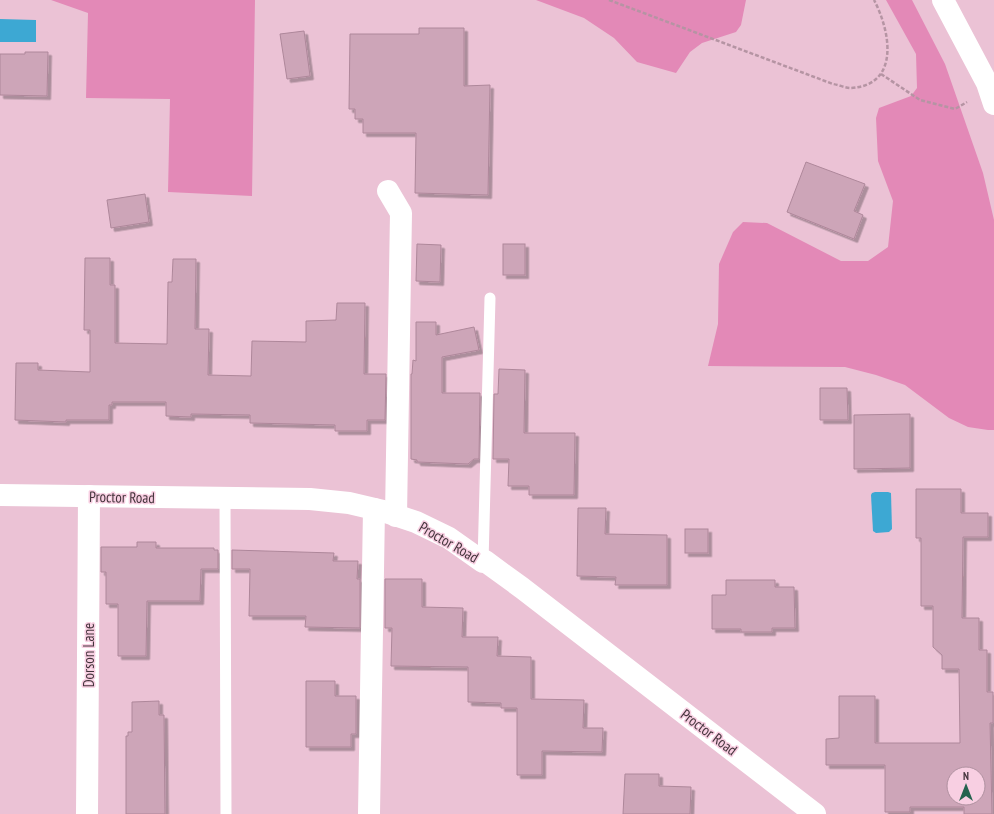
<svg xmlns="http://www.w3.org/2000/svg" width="994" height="814" font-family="'PT Sans Narrow',sans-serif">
	<defs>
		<filter id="shadow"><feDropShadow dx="3.5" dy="3.5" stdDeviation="0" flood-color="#0004"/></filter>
	</defs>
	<rect width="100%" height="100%" fill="#ebc2d5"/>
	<g fill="#e389b7">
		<path d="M 51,0 L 255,0 L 252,196 L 168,192 L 170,99 L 86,98 L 88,13 Z"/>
		<path d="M 536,0 L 746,0 L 741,25 L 736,32 L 702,43 L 690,52 L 676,73 L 637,62 L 614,38 L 584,18 Z"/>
		<path d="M 886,0 L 912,0 L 945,64 L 983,173 L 994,220 L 994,430 L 988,430 L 968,427 L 949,418 L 905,385 L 876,375 L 845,367 L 708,366 L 718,324 L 719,264 L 733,232 L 743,222 L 767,223 L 841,261 L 868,261 L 888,247 L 893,201 L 878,161 L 876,118 L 879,108 L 911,96 L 917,88 L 916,54 Z"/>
	</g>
	<g fill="#3da8d3">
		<path d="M 0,19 L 36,20 L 36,42 L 0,42 Z"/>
		<path d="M 875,492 L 888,492 L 891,493 L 892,529 L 889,532 L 876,533 L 873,531 L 871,495 L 872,493 Z"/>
	</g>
	<g fill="#cda5b8" stroke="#ae879a" fill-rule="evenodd" filter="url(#shadow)">
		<path d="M 419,28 L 464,28 L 464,86 L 490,85 L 488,195 L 415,193 L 416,133 L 363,133 L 363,119 L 355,119 L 355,109 L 349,109 L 350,34 L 419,34 Z"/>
		<path d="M 304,31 L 310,76 L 287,79 L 280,34 Z"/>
		<path d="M 25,52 L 48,52 L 47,96 L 0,95 L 0,54 L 25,54 Z"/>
		<path d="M 806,162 L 865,184 L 854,211 L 863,215 L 854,239 L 787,212 Z"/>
		<path d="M 145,194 L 149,222 L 111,228 L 107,200 Z"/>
		<path d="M 417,244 L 441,245 L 440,282 L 416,281 Z"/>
		<rect x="503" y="244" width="22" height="31"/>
		<path d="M 85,258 L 110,258 L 110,285 L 115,285 L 115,343 L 167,344 L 168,282 L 172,282 L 173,259 L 196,259 L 195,329 L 209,329 L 208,375 L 251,376 L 252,341 L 306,342 L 306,321 L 336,320 L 337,303 L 365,303 L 364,374 L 386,374 L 385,420 L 367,420 L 367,431 L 335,431 L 335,425 L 250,423 L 250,415 L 191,414 L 191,417 L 166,416 L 166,402 L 112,402 L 112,405 L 109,405 L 109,420 L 66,420 L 66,422 L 15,420 L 16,363 L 38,363 L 38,370 L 90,372 L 90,330 L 84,330 Z"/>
		<path d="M 416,322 L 436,322 L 436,335 L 474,327 L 479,350 L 442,357 L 442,393 L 480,393 L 479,459 L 474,459 L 468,464 L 417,462 L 417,460 L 411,459 L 411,374 L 412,374 L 413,360 L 416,361 Z"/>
		<path d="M 499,369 L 525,370 L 524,433 L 575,433 L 574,495 L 529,495 L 529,486 L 508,486 L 509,459 L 493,459 L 494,394 L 498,394 Z"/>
		<path d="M 820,388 L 847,388 L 848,420 L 820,420 Z"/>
		<path d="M 910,414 L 910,468 L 854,469 L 854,415 Z"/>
		<path d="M 916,489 L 961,489 L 961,513 L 988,513 L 988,537 L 963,537 L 962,618 L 979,618 L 979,650 L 987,650 L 987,692 L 993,692 L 993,723 L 990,723 L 992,814 L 964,814 L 964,807 L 910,807 L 910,812 L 885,812 L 885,765 L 826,765 L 826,739 L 839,738 L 839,696 L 875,696 L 875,743 L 960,743 L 959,669 L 942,669 L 942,655 L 933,647 L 933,606 L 921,606 L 921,538 L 916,538 ZM 954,774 L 978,774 L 978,798 L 954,798 Z"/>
		<path d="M 578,508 L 606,508 L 605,534 L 667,535 L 667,585 L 615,585 L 616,577 L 577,576 Z"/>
		<rect x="685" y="529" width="23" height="24"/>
		<path d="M 137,542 L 156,542 L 156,548 L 214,548 L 214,550 L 218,550 L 218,569 L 201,569 L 200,601 L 147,601 L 146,656 L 118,656 L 118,604 L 106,604 L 106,572 L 101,572 L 101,547 L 137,547 Z"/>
		<path d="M 232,550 L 334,553 L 333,561 L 358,561 L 357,579 L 360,579 L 360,628 L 305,627 L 306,616 L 249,616 L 250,569 L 232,569 Z"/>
		<path d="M 385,579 L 422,579 L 422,607 L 463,608 L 462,637 L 498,637 L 497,656 L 531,657 L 531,699 L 584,700 L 583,728 L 603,728 L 602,752 L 542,751 L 542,775 L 517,775 L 517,708 L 501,708 L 501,703 L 468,702 L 468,667 L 391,666 L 392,628 L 385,628 Z"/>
		<path d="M 726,580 L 775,580 L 775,587 L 794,587 L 795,628 L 772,628 L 772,632 L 741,632 L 741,629 L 712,629 L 712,595 L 726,595 Z"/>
		<path d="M 306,681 L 335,681 L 335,696 L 356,696 L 356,734 L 351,734 L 351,747 L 306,747 Z"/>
		<path d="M 159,701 L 159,715 L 164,715 L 165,814 L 126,814 L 126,736 L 128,736 L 128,732 L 132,732 L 132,702 Z"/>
		<path d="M 625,774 L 659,774 L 659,786 L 691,787 L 690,814 L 623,814 Z"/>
	</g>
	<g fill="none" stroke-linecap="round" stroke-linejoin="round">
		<g stroke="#b594a3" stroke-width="2.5" stroke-dasharray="4 2" stroke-linecap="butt">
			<path d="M 609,0 L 833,84 C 839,85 846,88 851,88 C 901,85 890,30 874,0"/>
			<path d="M 881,74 L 920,100 L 955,109 L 967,102"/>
		</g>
		<g stroke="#fff" stroke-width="11">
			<path d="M 225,498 L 226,814"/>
			<path d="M 483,562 L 490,298"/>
		</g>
		<g stroke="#fff" stroke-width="22">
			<path d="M 388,191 L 401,213 L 396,516"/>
			<path d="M 0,495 L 310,499 L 349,503 L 383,511 L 416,522 L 449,538 L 483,562 L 485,561 L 522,588 L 815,814"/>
			<path d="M 87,814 L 89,496"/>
			<path d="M 369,814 L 374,509"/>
		</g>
		<path stroke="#fff" stroke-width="22" d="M 943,0 L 987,83 L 994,104"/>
	</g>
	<g text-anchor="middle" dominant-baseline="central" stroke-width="3" stroke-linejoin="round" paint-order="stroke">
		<g font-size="15" fill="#45353d" stroke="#f8cfe2">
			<text transform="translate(122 497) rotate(1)">Proctor Road</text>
			<text transform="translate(449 542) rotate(30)">Proctor Road</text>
			<text transform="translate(88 655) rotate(-90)">Dorson Lane</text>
			<text transform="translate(709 732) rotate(37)">Proctor Road</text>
		</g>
	</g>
	<g transform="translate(966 786)"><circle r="19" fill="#f8cfe2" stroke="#b091a0"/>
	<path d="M0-3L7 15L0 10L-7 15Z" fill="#25634e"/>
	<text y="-6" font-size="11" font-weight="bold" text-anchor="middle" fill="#45353d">N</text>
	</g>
</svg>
